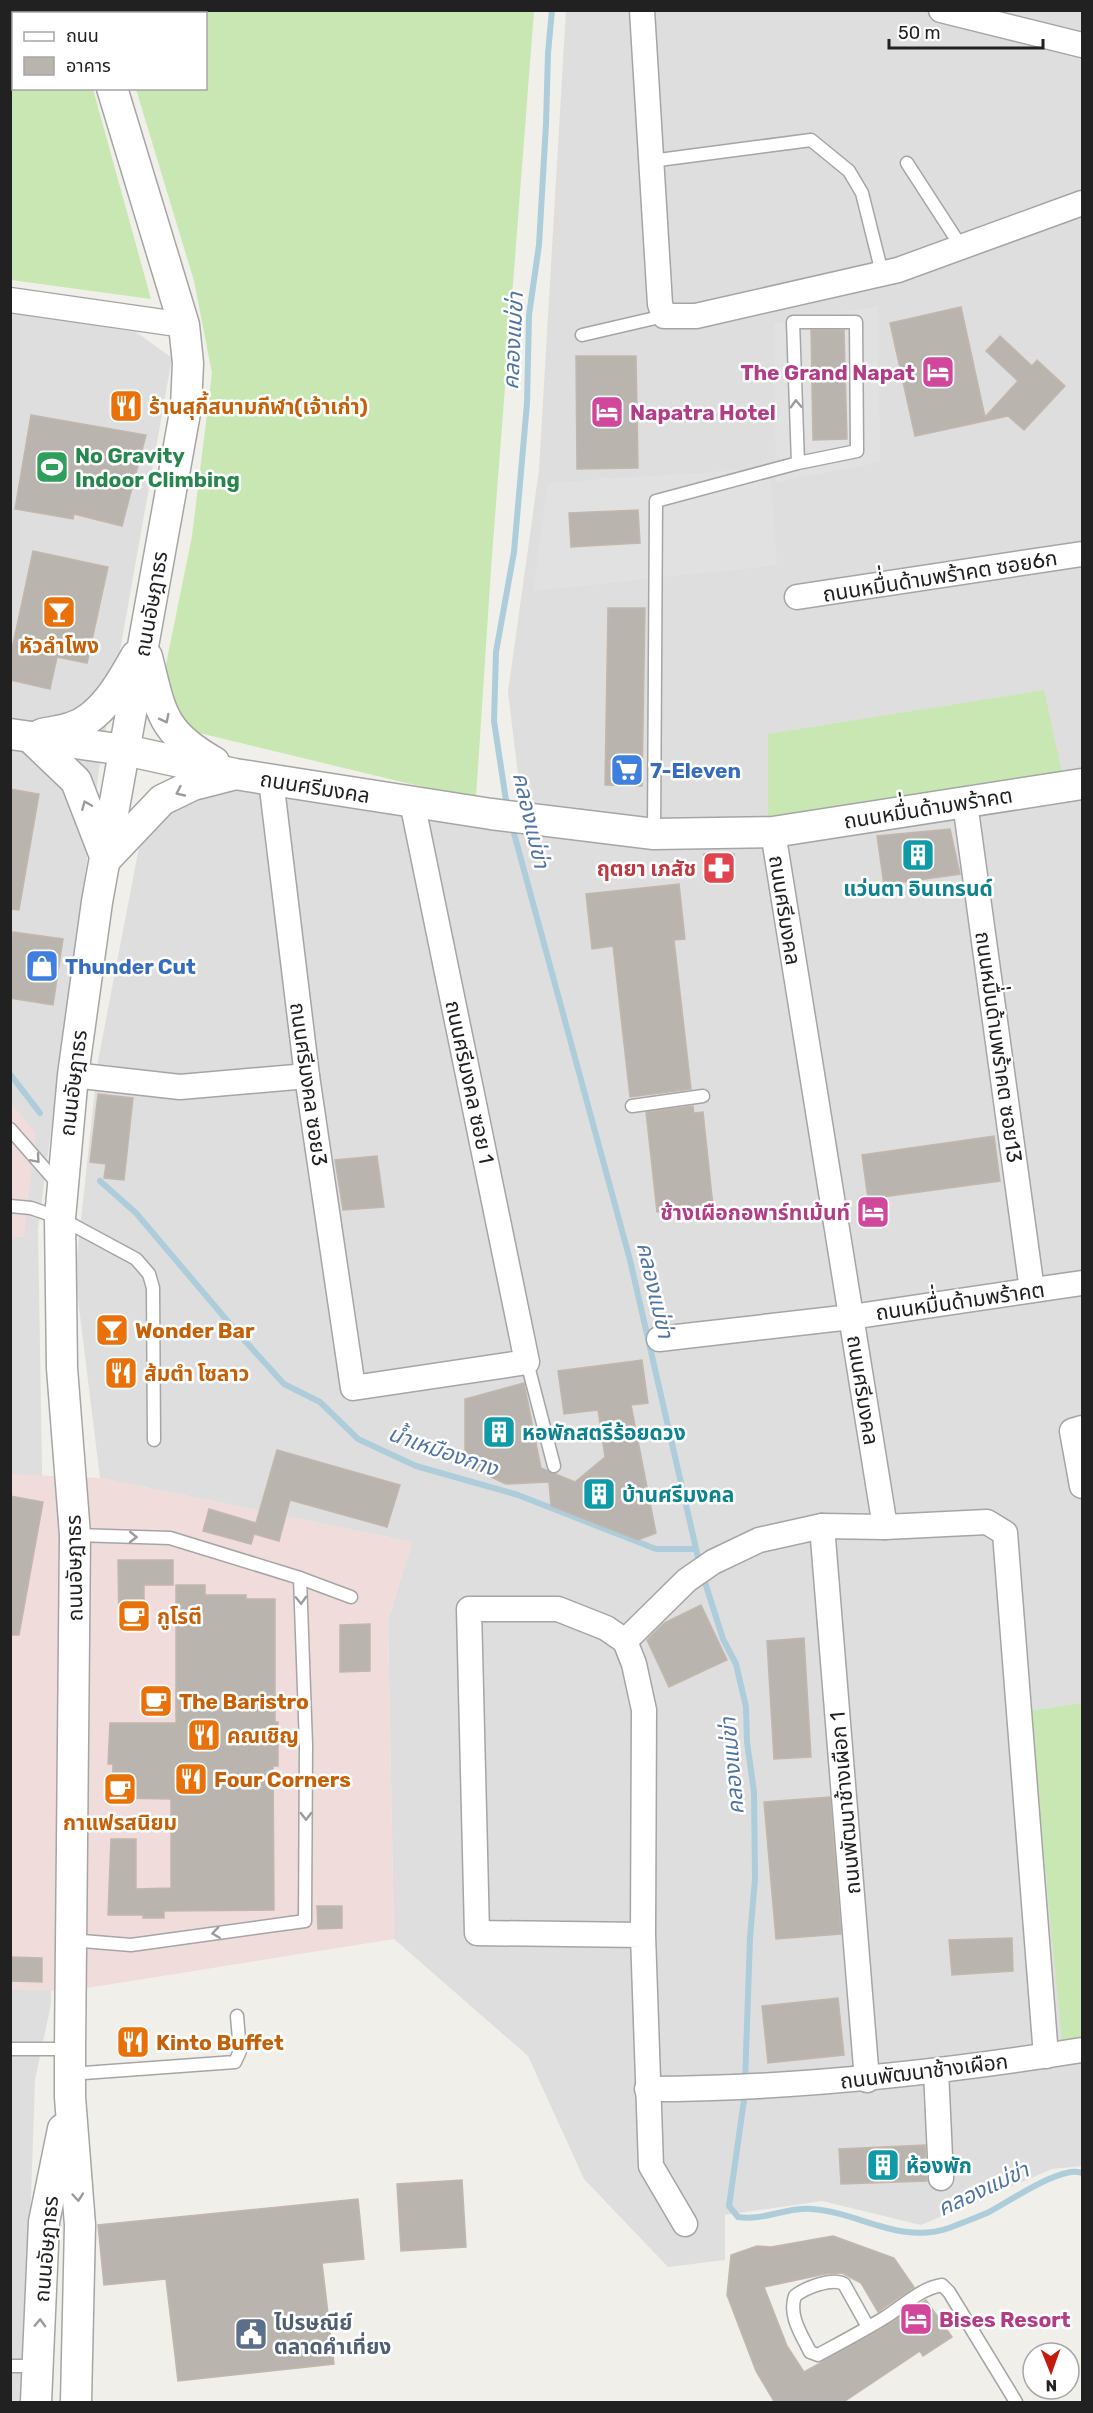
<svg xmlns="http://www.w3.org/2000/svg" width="1093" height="2413" font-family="Rubik,'Noto Sans Thai',sans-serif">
	<rect width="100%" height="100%" fill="#f1efe9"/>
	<g fill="#dfdede">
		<path d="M 566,11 L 1082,11 L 1082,2166 L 1052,2169 L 921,2225 L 822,2201 L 725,2215 L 725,2260 L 668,2267 L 584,2179 L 528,2056 L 394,1939 L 388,1621 L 412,1542 L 100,1478 L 75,1275 L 98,1061 L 140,842 L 155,820 L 231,787 L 524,824 L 508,692 L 539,470 Z"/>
		<path d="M 10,312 L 136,332 L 172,358 L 99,769 L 38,1229 L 51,2004 L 35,2080 L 24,2402 L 10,2402 Z"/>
	</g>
	<g fill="#f0dcda">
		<path d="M 10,1102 L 36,1133 L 24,1237 L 11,1237 Z"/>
		<path d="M 11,1474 L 100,1478 L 412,1542 L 388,1621 L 394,1939 L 68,1991 L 11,1990 Z"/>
	</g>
	<g fill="#c9e7b3">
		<path d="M 11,10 L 72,11 L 72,13 L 14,14 L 14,88 L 93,89 L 151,299 L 11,280 Z"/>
		<path d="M 112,11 L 534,11 L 491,569 L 476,798 L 406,783 L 183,729 L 160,694 L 192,536 L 212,373 L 194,281 L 136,89 L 206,88 L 206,14 L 113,14 Z"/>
		<path d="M 1044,690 L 1064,782 L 768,822 L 768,734 Z"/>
		<path d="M 1082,1703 L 1082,2039 L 1062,2042 L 1030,1711 Z"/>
	</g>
	<g fill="#e1e1e1">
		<path d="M 878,306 L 880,462 L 776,482 L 774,324 Z"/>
		<path d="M 770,468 L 777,565 L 533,591 L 548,483 Z"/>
	</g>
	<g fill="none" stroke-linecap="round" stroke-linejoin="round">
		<g stroke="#adcddb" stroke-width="6">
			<path d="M 507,807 L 494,721 L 496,652 L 514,552 L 527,403 L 529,315 L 539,245 L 546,124 L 548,53 L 552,10"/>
			<path d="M 512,826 L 630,1260 L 700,1566"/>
			<path d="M 10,1074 L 40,1113"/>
			<path d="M 100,1181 L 136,1213 L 236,1331 L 284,1384 L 320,1402 L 358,1439 L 416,1466 L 518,1495 L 656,1549 L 694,1549"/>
			<path d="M 703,1576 L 723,1639 L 736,1664 L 746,1707 L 747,1742 L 754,1792 L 755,1879 L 750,1938 L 745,2082"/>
			<path d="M 745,2093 L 729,2206 L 738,2217 C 763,2221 787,2207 811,2209 C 859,2212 900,2245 949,2228 C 962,2223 975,2218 987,2213 C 1007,2203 1063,2164 1082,2173"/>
		</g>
	</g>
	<g fill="#bab4ae" stroke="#c2b7ac" stroke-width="1.5">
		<path d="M 961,307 L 985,417 L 1018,381 L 986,351 L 1000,336 L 1032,366 L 1037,360 L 1065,386 L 1024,430 L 1008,416 L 915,436 L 890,323 Z"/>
		<path d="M 811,330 L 844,330 L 847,439 L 813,440 Z"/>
		<path d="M 576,356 L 636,356 L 638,468 L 577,469 Z"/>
		<path d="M 31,415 L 146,435 L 122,526 L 74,514 L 73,519 L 15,509 Z"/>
		<path d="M 638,510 L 640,543 L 571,547 L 569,513 Z"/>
		<path d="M 33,551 L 108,567 L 87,663 L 57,657 L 50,689 L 10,680 L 10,658 Z"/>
		<path d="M 608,608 L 645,608 L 642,786 L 605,785 Z"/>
		<path d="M 10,789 L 39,794 L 19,910 L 10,909 Z"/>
		<path d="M 950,829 L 960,874 L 884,885 L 877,836 Z"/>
		<path d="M 704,854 L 734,854 L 734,881 L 705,882 Z"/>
		<path d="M 679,884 L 685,939 L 674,940 L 691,1089 L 630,1097 L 613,946 L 592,949 L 586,894 Z"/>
		<path d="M 13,932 L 63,939 L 53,1005 L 10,998 L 10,952 Z"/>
		<path d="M 98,1094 L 133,1098 L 124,1180 L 104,1178 L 106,1164 L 90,1162 Z"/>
		<path d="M 693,1106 L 694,1113 L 703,1112 L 713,1206 L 657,1212 L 646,1112 Z"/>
		<path d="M 994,1136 L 1000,1181 L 868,1199 L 862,1155 Z"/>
		<path d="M 377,1156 L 384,1207 L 343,1210 L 335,1160 Z"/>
		<path d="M 642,1360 L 648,1403 L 631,1405 L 656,1533 L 638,1540 L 551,1506 L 549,1482 L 506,1484 L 465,1465 L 465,1399 L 524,1383 L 541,1468 L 575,1482 L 605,1457 L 598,1410 L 564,1414 L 558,1371 Z"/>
		<path d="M 277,1450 L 400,1485 L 387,1527 L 290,1500 L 279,1541 L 254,1534 L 251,1544 L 203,1531 L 209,1509 L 256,1523 Z"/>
		<path d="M 10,1496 L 43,1502 L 19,1635 L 10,1635 Z"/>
		<path d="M 118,1560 L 173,1560 L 173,1585 L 144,1585 L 144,1627 L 119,1628 Z"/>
		<path d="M 176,1585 L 205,1585 L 205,1595 L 246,1595 L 246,1599 L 275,1599 L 275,1722 L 278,1722 L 278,1766 L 273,1766 L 274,1910 L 164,1911 L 164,1918 L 143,1918 L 143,1915 L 108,1915 L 111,1839 L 136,1839 L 136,1889 L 171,1888 L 171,1799 L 112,1798 L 113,1764 L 108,1764 L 110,1723 L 176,1723 Z"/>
		<path d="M 701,1605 L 727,1660 L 669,1687 L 647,1640 L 664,1623 Z"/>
		<path d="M 370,1624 L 370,1671 L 340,1672 L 340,1625 Z"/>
		<path d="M 804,1638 L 811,1757 L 774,1759 L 767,1641 Z"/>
		<path d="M 830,1797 L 841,1934 L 776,1939 L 764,1802 Z"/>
		<path d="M 317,1906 L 342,1906 L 342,1928 L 318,1929 Z"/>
		<path d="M 1012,1938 L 1013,1971 L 952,1975 L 949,1940 Z"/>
		<path d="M 10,1957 L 42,1958 L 42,1982 L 10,1981 Z"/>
		<path d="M 838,1998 L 844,2055 L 768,2063 L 762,2006 Z"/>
		<path d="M 925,2145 L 927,2181 L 841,2184 L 839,2149 Z"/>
		<path d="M 462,2180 L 466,2247 L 401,2251 L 397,2184 Z"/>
		<path d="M 358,2199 L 364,2259 L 322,2263 L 334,2364 L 178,2381 L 166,2279 L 104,2285 L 98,2225 Z"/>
		<path d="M 833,2236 L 894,2258 L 914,2287 L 878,2312 L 861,2283 L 842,2273 L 825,2274 L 764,2287 L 787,2346 L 804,2372 L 880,2330 L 926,2300 L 952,2337 L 923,2356 L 920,2351 L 842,2403 L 775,2403 L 756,2371 L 727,2295 L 731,2255 L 757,2246 L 771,2247 Z"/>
	</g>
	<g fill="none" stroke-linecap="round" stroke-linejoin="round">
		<g stroke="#a5a5a5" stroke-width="15">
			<g id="service">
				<path d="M 651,161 L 811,140 L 849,171 L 862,193 L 882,273"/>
				<path d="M 907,163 L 962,248"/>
				<path d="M 582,335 L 664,316"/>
				<path d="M 654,833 L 656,501 L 798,463 L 857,451 L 856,322 L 793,322 L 798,463"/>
				<path d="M 632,1106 L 703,1096"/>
				<path d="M 10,1129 L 59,1185"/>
				<path d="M 10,1206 L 31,1208 L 60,1218 L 136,1259 L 149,1274 L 153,1288 L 154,1440"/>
				<path d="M 527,1362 L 554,1466"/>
				<path d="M 300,1578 L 351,1597"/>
				<path d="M 70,1940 L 131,1945 L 305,1921 L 306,1745 L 300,1578 L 170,1538 L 76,1535"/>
				<path d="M 10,2049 L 69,2049"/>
				<path d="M 70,2074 L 235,2062 L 240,2051 L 237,2016"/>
				<path d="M 868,2327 L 844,2284 C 832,2277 805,2288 795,2296 C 788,2316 802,2335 810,2352 L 818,2355 C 840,2343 863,2331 884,2318 C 902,2307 921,2288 942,2285 L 949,2292 L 1016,2402"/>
				<path d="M 10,2366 L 38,2366"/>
			</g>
		</g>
		<g stroke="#a5a5a5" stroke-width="27">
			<g id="minor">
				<path d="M 642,10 L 660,304 L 664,316 L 696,316 L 898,270 L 1082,203"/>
				<path d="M 941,10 L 1082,45"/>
				<path d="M 10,300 L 184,325"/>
				<path d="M 797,597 L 1082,554"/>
				<path d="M 271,780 L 307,1076 L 353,1388 L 527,1362 L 412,802"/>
				<path d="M 965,803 L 1032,1290"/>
				<path d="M 773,832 L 885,1527"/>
				<path d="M 73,1075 L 180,1087 L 307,1076"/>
				<path d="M 659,1339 L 851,1317 L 1082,1283"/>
				<path d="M 1082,1428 L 1072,1431 L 1082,1486"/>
				<path d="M 822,1526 L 867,2080"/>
				<path d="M 625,1641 L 687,1580 L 713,1562 L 759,1540 L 822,1526 L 885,1527 L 987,1522 L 1005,1533 L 1046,2056"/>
				<path d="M 643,1935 L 477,1933 L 469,1609 L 558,1609 L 606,1628 L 625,1641 L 634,1664 L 644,1710 L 643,1935 L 651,2166 L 685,2224"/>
				<path d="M 936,2071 L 941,2178"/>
				<path d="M 647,2089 C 794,2089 938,2073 1082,2050"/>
			</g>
		</g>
		<g stroke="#a5a5a5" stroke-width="33">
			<g id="tertiary">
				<path d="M 88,10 L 89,14"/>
				<path d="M 147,657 C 161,712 161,732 214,762"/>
				<path d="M 10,734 L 125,750 L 235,774 L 491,814 L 654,834 L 773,832 L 1082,784"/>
				<path d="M 42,734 C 51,732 61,731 70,728 C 101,719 121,683 136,656"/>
				<path d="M 30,737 L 76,781 L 105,856"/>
				<path d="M 106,859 L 162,800 L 193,785 L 232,775"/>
				<path d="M 36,2402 L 44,2222 L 63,2129"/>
				<path d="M 76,2402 L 80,2225 L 70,2097 L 70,2049 L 75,1535 L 62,1368 L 60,1218 L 73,1075 L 97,902 L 186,407 L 188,363 L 184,325 L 112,88"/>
			</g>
		</g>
		<use href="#service" stroke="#fff" stroke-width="12"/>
		<use href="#minor" stroke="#fff" stroke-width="24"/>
		<use href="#tertiary" stroke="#fff" stroke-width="30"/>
	</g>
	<defs><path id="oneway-chevron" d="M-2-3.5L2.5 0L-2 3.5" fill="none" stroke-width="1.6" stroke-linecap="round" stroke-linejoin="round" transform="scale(1.5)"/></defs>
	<g stroke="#9b9b9b">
		<use href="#oneway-chevron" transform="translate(796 404) rotate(-92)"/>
		<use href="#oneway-chevron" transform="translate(165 719) rotate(63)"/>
		<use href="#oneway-chevron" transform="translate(180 792) rotate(155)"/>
		<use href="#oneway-chevron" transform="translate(86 805) rotate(-112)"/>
		<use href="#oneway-chevron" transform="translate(36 1159) rotate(49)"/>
		<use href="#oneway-chevron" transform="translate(133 1537) rotate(1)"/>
		<use href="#oneway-chevron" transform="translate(301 1600) rotate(88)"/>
		<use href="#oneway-chevron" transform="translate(306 1816) rotate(90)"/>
		<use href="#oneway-chevron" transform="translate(216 1933) rotate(172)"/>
		<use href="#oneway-chevron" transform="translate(78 2197) rotate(85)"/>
		<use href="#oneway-chevron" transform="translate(40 2323) rotate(-88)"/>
	</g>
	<defs>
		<g id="hotel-square" transform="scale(1.725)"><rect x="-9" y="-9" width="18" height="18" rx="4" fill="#d1479c" stroke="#fff"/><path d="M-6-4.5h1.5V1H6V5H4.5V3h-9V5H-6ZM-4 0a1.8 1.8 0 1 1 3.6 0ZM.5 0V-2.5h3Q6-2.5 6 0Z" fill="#fff"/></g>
		<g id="restaurant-square" transform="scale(1.725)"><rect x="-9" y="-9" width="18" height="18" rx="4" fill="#e8710a" stroke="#fff"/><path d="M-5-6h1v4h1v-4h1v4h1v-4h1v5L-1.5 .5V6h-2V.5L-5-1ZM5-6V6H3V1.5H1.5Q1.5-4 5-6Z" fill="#fff"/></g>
		<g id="stadium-square" transform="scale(1.725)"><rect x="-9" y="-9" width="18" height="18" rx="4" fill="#2e9e5b" stroke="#fff"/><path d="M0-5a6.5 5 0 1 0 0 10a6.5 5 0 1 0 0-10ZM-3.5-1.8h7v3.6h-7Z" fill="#fff"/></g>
		<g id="bar-square" transform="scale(1.725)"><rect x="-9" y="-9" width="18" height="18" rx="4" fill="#e8710a" stroke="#fff"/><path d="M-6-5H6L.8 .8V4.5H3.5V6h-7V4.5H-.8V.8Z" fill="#fff"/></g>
		<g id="supermarket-square" transform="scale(1.725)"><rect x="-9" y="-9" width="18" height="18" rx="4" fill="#3f7fe0" stroke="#fff"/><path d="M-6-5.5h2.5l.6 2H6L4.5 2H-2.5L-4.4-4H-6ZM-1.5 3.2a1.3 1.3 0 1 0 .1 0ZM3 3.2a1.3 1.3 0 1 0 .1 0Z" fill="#fff"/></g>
		<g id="building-square" transform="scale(1.725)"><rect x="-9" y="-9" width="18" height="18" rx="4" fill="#0f9aa8" stroke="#fff"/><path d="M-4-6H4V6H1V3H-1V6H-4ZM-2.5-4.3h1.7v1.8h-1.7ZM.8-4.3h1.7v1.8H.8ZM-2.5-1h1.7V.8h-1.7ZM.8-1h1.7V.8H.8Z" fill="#fff"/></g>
		<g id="pharmacy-square" transform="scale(1.725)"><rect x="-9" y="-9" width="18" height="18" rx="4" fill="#e0444e" stroke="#fff"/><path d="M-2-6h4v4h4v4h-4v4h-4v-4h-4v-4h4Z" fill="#fff"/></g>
		<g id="shop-square" transform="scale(1.725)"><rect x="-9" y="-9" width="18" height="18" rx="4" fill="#3f7fe0" stroke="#fff"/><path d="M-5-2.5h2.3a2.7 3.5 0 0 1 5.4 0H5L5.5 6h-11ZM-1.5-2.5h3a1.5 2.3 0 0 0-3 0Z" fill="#fff"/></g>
		<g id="cafe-square" transform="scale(1.725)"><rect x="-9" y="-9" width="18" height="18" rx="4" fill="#e8710a" stroke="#fff"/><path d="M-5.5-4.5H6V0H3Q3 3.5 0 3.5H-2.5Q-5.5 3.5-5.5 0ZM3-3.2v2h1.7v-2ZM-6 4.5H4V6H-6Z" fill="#fff"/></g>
		<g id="civic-square" transform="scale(1.725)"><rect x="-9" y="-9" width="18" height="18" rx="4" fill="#5c6f8a" stroke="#fff"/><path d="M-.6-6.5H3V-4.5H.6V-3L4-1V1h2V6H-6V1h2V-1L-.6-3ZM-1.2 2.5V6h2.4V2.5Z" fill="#fff"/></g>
	</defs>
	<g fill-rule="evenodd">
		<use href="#hotel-square" x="938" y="372"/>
		<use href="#restaurant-square" x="126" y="406"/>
		<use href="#hotel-square" x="607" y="412"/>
		<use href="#stadium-square" x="52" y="467"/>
		<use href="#bar-square" x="59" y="612"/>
		<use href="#supermarket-square" x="627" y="770"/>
		<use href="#building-square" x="918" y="855"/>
		<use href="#pharmacy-square" x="719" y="868"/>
		<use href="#shop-square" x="42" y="966"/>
		<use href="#hotel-square" x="873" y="1212"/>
		<use href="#bar-square" x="112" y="1330"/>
		<use href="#restaurant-square" x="121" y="1373"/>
		<use href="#building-square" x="499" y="1432"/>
		<use href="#building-square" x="599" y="1494"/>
		<use href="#cafe-square" x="134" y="1616"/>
		<use href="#cafe-square" x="156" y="1701"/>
		<use href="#restaurant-square" x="204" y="1735"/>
		<use href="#restaurant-square" x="191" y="1779"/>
		<use href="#cafe-square" x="120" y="1789"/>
		<use href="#restaurant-square" x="133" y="2042"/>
		<use href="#building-square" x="883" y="2165"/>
		<use href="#hotel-square" x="916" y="2319"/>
		<use href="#civic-square" x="251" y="2334"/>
	</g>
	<g text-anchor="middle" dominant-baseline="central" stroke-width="5" stroke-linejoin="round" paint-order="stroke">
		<g font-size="21" font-weight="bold" fill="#b23c85" stroke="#fff" text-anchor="end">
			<text x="915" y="372">The Grand Napat</text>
			<text x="630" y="412" text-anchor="start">Napatra Hotel</text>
			<text x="850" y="1212">ช้างเผือกอพาร์ทเม้นท์</text>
			<text x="939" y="2319" text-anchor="start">Bises Resort</text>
		</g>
		<g font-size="21" font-weight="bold" fill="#c56008" stroke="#fff" text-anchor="start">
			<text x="149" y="406">ร้านสุกี้สนามกีฬา(เจ้าเก่า)</text>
			<text x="59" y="645" text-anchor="middle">หัวลำโพง</text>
			<text x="135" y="1330">Wonder Bar</text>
			<text x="144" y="1373">ส้มตำ โซลาว</text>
			<text x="157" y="1616">กูโรตี</text>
			<text x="179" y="1701">The Baristro</text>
			<text x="227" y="1735">คณเชิญ</text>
			<text x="214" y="1779">Four Corners</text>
			<text x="120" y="1822" text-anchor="middle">กาแฟรสนิยม</text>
			<text x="156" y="2042">Kinto Buffet</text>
		</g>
		<g font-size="21" font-weight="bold" fill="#27864d" stroke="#fff" text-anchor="start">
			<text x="75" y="455">No Gravity<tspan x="75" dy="24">Indoor Climbing</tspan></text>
		</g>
		<g font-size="21" fill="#212121" stroke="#fff">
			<text transform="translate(940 576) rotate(-9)">ถนนหมื่่นด้ามพร้าคต ซอย6ก</text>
			<text transform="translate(151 604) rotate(-80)">ถนนอัษฎาธร</text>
			<text transform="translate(315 787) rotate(9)">ถนนศรีมงคล</text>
			<text transform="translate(928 808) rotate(-9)">ถนนหมื่่นด้ามพร้าคต</text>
			<text transform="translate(785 910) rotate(81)">ถนนศรีมงคล</text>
			<text transform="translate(999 1047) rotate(82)">ถนนหมื่่นด้ามพร้าคต ซอย13</text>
			<text transform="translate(470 1082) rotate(78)">ถนนศรีมงคล ซอย 1</text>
			<text transform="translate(73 1083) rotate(-83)">ถนนอัษฎาธร</text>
			<text transform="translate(309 1084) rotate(82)">ถนนศรีมงคล ซอย3</text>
			<text transform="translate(960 1301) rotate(-8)">ถนนหมื่่นด้ามพร้าคต</text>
			<text transform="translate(863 1390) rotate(81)">ถนนศรีมงคล</text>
			<text transform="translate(74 1568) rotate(-91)">ถนนอัษฎาธร</text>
			<text transform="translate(845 1803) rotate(-95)">ถนนพัฒนาช้างเผือก 1</text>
			<text transform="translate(924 2071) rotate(-7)">ถนนพัฒนาช้างเผือก</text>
			<text transform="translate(46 2249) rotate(-85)">ถนนอัษฎาธร</text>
		</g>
		<g font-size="21" font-weight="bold" fill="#366cbe" stroke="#fff" text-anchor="start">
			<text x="650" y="770">7-Eleven</text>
			<text x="65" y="966">Thunder Cut</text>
		</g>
		<g font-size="21" font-weight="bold" fill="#be3a42" stroke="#fff" text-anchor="end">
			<text x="696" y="868">ฤตยา เภสัช</text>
		</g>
		<g font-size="21" font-weight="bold" fill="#0d838f" stroke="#fff" text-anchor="start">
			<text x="918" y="888" text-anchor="middle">แว่นตา อินเทรนด์</text>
			<text x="522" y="1432">หอพักสตรีร้อยดวง</text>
			<text x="622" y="1494">บ้านศรีมงคล</text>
			<text x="906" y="2165">ห้องพัก</text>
		</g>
		<g font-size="21" font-weight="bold" fill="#4e5e75" stroke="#fff" text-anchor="start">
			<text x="274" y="2322">ไปรษณีย์<tspan x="274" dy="24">ตลาดคำเที่ยง</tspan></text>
		</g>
		<g font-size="22" font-style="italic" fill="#5074a3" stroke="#fff">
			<text transform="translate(513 341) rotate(-87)">คลองแม่ข่า</text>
			<text transform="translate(531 820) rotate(77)">คลองแม่ข่า</text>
			<text transform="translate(655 1290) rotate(77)">คลองแม่ข่า</text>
			<text transform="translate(443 1451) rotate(19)">น้ำเหมืองกาง</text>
			<text transform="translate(732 1766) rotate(-95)">คลองแม่ข่า</text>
			<text transform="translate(983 2189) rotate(-25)">คลองแม่ข่า</text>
		</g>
	</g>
	<rect width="1093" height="2413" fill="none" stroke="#212121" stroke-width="24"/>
	<rect x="12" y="12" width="195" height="78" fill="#ffffff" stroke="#a6a6a6" stroke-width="1.5"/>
	<rect x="24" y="32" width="30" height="9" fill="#ffffff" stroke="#a6a6a6" stroke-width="1.5"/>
	<text x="66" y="42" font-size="18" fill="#212121">ถนน</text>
	<rect x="24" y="57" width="30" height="18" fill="#bab4ae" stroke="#a6a6a6" stroke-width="1.5"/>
	<text x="66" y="72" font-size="18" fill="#212121">อาคาร</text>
	<g transform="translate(1051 2371) rotate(179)"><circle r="28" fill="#ffffff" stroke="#a6a6a6" stroke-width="1.5"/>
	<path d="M0-4.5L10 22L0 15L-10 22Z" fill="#c41b0f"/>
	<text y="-9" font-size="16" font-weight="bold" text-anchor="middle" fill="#212121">N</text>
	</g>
	<path d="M889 39v9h154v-9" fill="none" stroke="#212121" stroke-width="3"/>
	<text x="898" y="39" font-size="18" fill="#212121" stroke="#ffffff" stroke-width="4.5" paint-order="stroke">50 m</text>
</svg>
